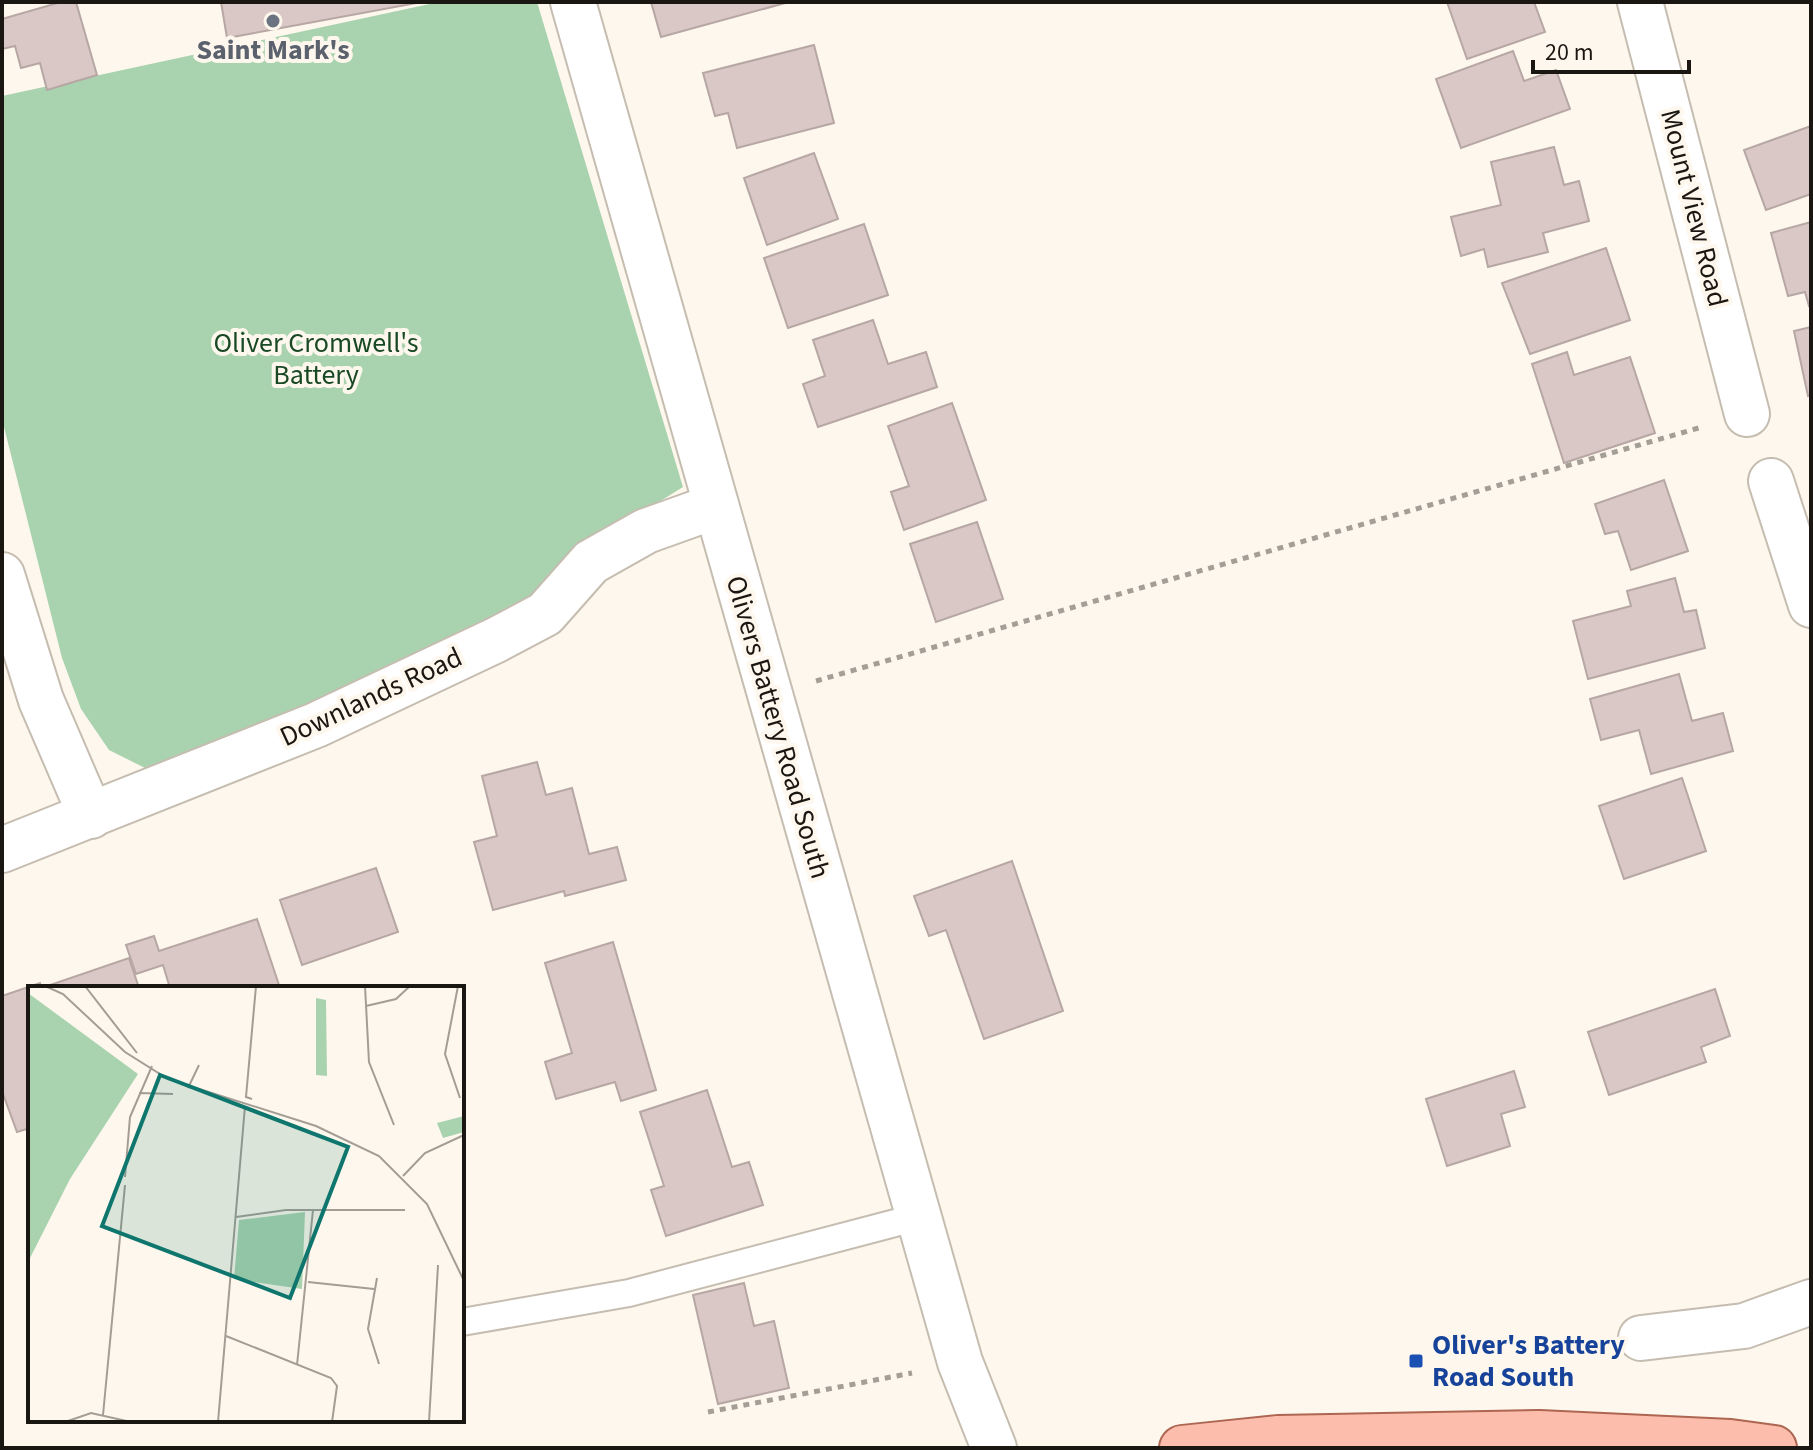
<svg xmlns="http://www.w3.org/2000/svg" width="1813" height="1450" font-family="'Source Sans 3',sans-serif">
	<rect width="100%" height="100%" fill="#fef7ed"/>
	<path fill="#a9d3af" d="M 439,2 L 537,2 L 683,487 L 567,559 L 522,604 L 404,672 L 153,772 L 109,750 L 81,709 L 62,658 L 2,419 L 2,96 Z"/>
	<g fill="#d9c8c5" stroke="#b7a7a4" stroke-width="2">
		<path d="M 61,2 L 76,2 L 97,75 L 47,90 L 40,63 L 21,68 L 15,46 L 2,49 L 2,19 Z"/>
		<path d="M 221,2 L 417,2 L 417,3 L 227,38 Z"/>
		<path d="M 651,2 L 789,2 L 661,37 Z"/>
		<path d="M 1447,2 L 1534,2 L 1545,32 L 1467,59 Z"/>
		<path d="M 814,45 L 834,123 L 737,148 L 728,113 L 715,116 L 703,73 Z"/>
		<path d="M 1513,51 L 1524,81 L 1556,70 L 1570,109 L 1461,148 L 1436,79 Z"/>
		<path d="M 1811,126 L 1811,194 L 1766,210 L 1744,150 Z"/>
		<path d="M 1554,147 L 1564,185 L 1579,181 L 1589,221 L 1543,233 L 1548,252 L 1488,267 L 1484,249 L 1461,256 L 1451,217 L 1501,205 L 1491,162 Z"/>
		<path d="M 814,153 L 838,219 L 767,245 L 744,178 Z"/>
		<path d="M 1811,222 L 1811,305 L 1809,306 L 1805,292 L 1788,296 L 1771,233 Z"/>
		<path d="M 864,224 L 888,295 L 788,328 L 764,258 Z"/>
		<path d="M 1606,248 L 1630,320 L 1530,354 L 1502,283 Z"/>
		<path d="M 873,320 L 888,364 L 926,352 L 937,387 L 818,427 L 803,384 L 825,376 L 813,340 Z"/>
		<path d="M 1811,327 L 1811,395 L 1808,396 L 1794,331 Z"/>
		<path d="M 1567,352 L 1574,375 L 1630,357 L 1655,433 L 1564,463 L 1532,364 Z"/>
		<path d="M 952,403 L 986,500 L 904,530 L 891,492 L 909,486 L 888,426 Z"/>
		<path d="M 1664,480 L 1688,551 L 1631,570 L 1618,531 L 1605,534 L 1595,504 Z"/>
		<path d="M 977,522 L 1003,599 L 936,622 L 910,544 Z"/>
		<path d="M 1675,578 L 1684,612 L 1696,610 L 1705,648 L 1588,679 L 1573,621 L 1631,606 L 1627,591 Z"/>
		<path d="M 1679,674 L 1692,721 L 1723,713 L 1733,751 L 1651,774 L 1639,730 L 1601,740 L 1590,699 Z"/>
		<path d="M 537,762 L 546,795 L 572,788 L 589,854 L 617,847 L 626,880 L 565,896 L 564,891 L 493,910 L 474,842 L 497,836 L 482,776 Z"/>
		<path d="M 1682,778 L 1706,851 L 1624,879 L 1599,806 Z"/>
		<path d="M 1012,861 L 1063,1011 L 984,1039 L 946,930 L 929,936 L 914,896 Z"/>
		<path d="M 376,868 L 398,932 L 302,965 L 280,900 Z"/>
		<path d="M 257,919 L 279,985 L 269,988 L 170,988 L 163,965 L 136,974 L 126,945 L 154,936 L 159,951 Z"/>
		<path d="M 613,942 L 656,1090 L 621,1101 L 615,1082 L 556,1099 L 545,1062 L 572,1053 L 545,963 Z"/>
		<path d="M 129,958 L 139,988 L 52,988 L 50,985 Z"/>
		<path d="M 40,983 L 42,988 L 30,988 L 30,1128 L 17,1132 L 2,1091 L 2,996 Z"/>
		<path d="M 1715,989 L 1730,1036 L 1701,1047 L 1706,1062 L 1609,1095 L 1588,1032 Z"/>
		<path d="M 1514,1071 L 1525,1107 L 1501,1114 L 1510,1146 L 1447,1166 L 1426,1099 Z"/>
		<path d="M 707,1090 L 732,1167 L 749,1162 L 763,1205 L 666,1236 L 651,1190 L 664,1186 L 640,1112 Z"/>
		<path d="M 744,1283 L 754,1326 L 774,1321 L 789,1388 L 718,1404 L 693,1295 Z"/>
	</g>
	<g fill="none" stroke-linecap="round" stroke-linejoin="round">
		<g stroke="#c6bdb1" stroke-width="30">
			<path id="service" d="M 462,1322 L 629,1293 L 918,1217"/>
		</g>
		<g stroke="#c6bdb1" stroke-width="48">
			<g id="minor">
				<path d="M 1640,2 L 1747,414"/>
				<path d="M 1771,481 L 1811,605"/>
				<path d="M 2,575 L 41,700 L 91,816"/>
				<path d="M 2,850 L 316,725 L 496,640 L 545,614 L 591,562 L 646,531 L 716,506"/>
				<path d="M 1641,1338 L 1744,1326 L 1811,1302"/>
			</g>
		</g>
		<g stroke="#c6bdb1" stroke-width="48">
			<path id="tertiary" d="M 573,2 L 960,1362 L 994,1448"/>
		</g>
		<g stroke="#ad6652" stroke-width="48">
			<path id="primary" d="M 1182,1448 L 1278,1438 L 1539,1433 L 1730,1442 L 1774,1448"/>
		</g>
		<g stroke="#a39e96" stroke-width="5" stroke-dasharray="6 6" stroke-linecap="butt">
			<path d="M 816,681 L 1702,427"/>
			<path d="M 708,1412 L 912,1373"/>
		</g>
		<use href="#service" stroke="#fff" stroke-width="26"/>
		<use href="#minor" stroke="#fff" stroke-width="44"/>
		<use href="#tertiary" stroke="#fff" stroke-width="44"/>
		<use href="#primary" stroke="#fdbdac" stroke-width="44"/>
	</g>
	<circle fill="#6b7280" stroke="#fef7ed" stroke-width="3" cx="273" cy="21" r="8"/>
	<rect fill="#1a4fb4" stroke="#fef7ed" stroke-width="3" x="1408" y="1353" width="16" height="16" rx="4"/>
	<g text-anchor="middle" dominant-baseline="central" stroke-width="8" stroke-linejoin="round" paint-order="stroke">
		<g font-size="28" font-weight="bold" fill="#5b616d" stroke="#fef7ed">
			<text x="273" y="50">Saint Mark's</text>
		</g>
		<g font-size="28" fill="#1a1712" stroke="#fef7ed">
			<text transform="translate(1694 208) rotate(76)">Mount View Road</text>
			<text transform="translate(371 697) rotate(-25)">Downlands Road</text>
			<text transform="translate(778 727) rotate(74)">Olivers Battery Road South</text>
		</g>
		<g font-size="28" fill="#184924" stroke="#fef7ed">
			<text x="316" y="343">Oliver Cromwell's<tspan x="316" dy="32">Battery</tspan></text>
		</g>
		<g font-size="28" font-weight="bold" fill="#164399" stroke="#fef7ed" text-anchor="start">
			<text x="1432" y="1345">Oliver's Battery<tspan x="1432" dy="32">Road South</tspan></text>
		</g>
	</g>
	<g transform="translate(28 986)">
		<rect width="436" height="436" fill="#fef7ed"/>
		<path d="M 0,7 L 110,88 L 42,193 L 0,276 Z" fill="#a9d3af"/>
		<path d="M 288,12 L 298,14 L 299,90 L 288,89 ZM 0,71 L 11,92 L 12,132 L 22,145 L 17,160 L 0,176 ZM 436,130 L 436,146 L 415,152 L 409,137 Z" fill="#a9d3af"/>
		<path d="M 277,226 L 274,303 L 206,293 L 211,234 Z" fill="#a9d3af"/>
		<path fill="none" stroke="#a39d95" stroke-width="2" d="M 17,0 L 35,8 L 97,66 L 140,93 L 288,140 L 351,170 L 399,218 L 436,295M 57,0 L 109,67M 337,0 L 341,76 L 366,139M 430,0 L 417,68 L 432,112M 338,20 L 368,13 L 382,0M 160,102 L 171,79M 111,107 L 145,108M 224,113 L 218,111 L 228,0M 375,190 L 397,167 L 436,149M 97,191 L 102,131 L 124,80M 208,231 L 258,224 L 377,224M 349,292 L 340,343 L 351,378M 280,296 L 346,303M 198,350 L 303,392 L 309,400 L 304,436M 269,379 L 285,224M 75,429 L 97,199M 37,436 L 63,427 L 103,436M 190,436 L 217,120M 401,436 L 410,279"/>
		<path fill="#0f766e" fill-opacity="0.15" stroke="#0f766e" stroke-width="4" d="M 132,89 L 320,161 L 262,312 L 74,240 Z"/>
		<rect width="436" height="436" fill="none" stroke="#1a1712" stroke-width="4"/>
	</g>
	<rect width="1813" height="1450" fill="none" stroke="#1a1712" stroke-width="8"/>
	<path d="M1533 60v12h156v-12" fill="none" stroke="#1a1712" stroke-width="4"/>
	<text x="1545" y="60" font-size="24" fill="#1a1712" stroke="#fef7ed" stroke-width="6" paint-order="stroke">20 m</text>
</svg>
